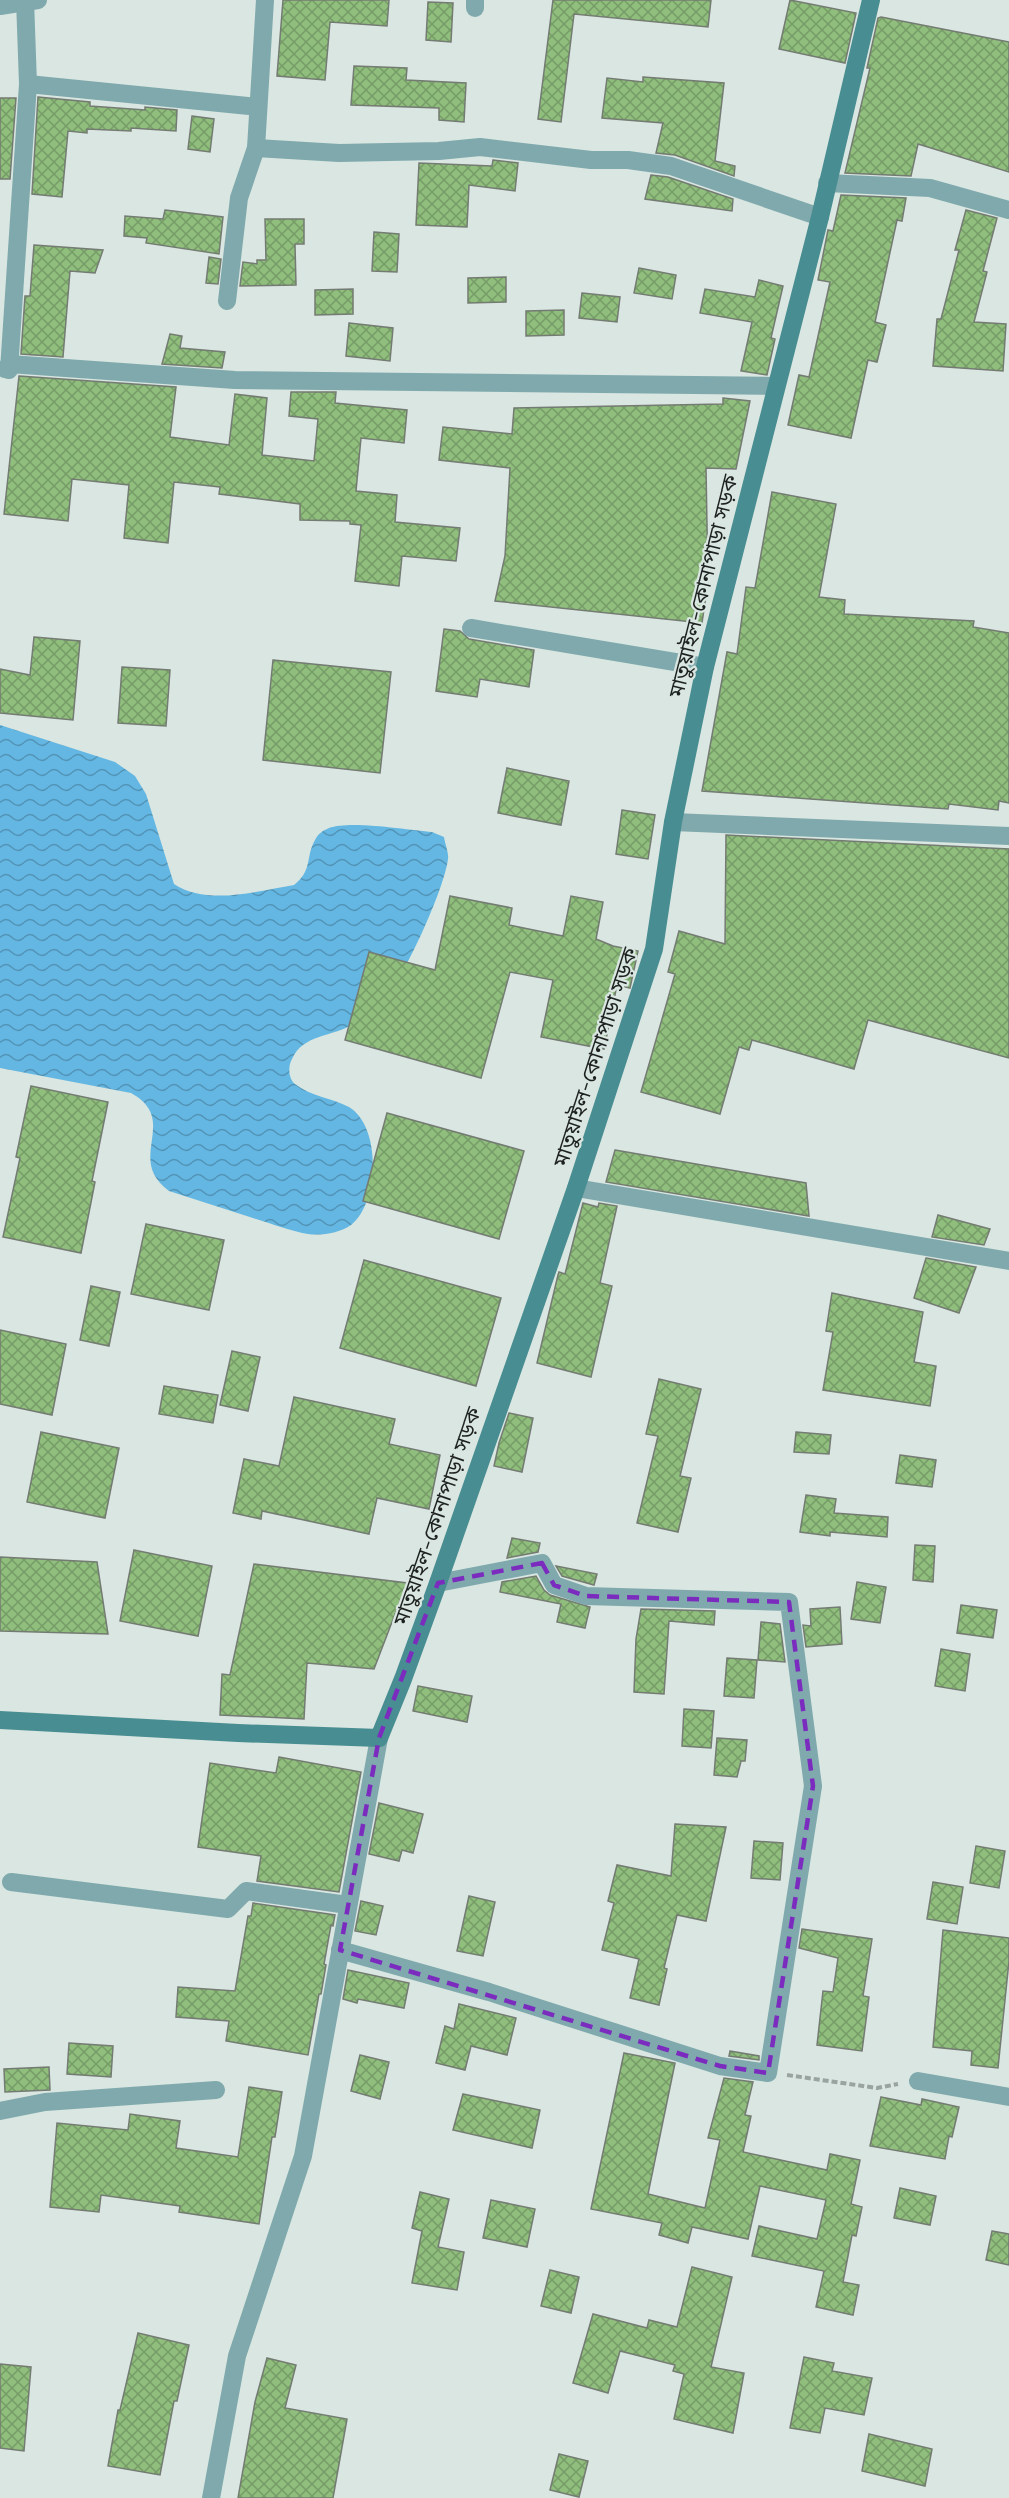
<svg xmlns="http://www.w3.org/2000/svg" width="1009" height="2498" font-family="Lora,'Noto Sans Bengali',serif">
	<defs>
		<pattern id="water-waves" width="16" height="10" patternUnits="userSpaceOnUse" patternTransform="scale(1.5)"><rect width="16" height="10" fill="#64b7e2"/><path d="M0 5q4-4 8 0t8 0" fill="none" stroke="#5294b7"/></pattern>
		<pattern id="building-cross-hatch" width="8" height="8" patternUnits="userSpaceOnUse" patternTransform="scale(1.5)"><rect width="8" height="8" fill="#90bf7d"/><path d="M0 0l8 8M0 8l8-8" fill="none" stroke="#759b66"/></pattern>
	</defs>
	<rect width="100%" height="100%" fill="#d9e6e1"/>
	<path fill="url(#water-waves)" d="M 0,725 L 115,762 L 135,776 L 146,794 L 174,884 C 207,906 257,891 294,885 C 313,870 305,858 315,840 C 318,834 322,831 329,828 C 350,820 408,830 432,832 L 444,837 C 445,844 449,853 448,859 C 444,890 405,975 385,999 C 377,1009 363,1018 353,1024 C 333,1037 303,1034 292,1059 C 288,1066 288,1078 295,1084 C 310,1096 332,1098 349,1107 C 382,1127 379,1203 351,1225 C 340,1233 321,1236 308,1234 C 290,1231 273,1224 256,1219 C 227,1210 198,1200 169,1191 C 124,1158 181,1121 131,1093 L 0,1068 Z"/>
	<g fill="url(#building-cross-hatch)" stroke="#747b72" stroke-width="1.5">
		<path d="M 283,0 L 389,0 L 387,26 L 330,22 L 325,80 L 277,76 Z"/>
		<path d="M 553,0 L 711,0 L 708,27 L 574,14 L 561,122 L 538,119 Z"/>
		<path d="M 790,0 L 856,13 L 845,63 L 779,49 Z"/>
		<path d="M 428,2 L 453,3 L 451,42 L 426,40 Z"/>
		<path d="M 881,17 L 1009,42 L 1009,172 L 918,144 L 911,176 L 845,173 L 870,68 L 867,68 L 878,18 Z"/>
		<path d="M 354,66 L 407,68 L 406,80 L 466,83 L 464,122 L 439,120 L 439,108 L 351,105 Z"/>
		<path d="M 643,77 L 724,83 L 715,161 L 735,166 L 734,176 L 675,155 L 656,153 L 663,123 L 602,118 L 607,78 L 643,82 Z"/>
		<path d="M 38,97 L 90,102 L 90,106 L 145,110 L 145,107 L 177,110 L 176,131 L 131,128 L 131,131 L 87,129 L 87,133 L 68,131 L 62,197 L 32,194 Z"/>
		<path d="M 0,98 L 16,98 L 10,179 L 0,179 Z"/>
		<path d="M 192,116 L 214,119 L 210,152 L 188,149 Z"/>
		<path d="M 493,160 L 518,163 L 515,191 L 469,185 L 467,227 L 416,225 L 419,163 L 492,166 Z"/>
		<path d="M 651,175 L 668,177 L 733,199 L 732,211 L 645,199 Z"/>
		<path d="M 841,195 L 906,198 L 902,221 L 897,220 L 875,322 L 886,325 L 877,362 L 868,360 L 851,438 L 788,425 L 799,375 L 809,377 L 830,282 L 818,280 L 828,230 L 833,231 Z"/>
		<path d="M 165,210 L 223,217 L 219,254 L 146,243 L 147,238 L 124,236 L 125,216 L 163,219 Z"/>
		<path d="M 966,210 L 997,218 L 983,271 L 987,272 L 974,322 L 1006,324 L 1003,371 L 933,366 L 937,319 L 941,319 L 959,250 L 955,250 Z"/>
		<path d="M 265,219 L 304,219 L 304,244 L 295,244 L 296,285 L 240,286 L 243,262 L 257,264 L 257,260 L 266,260 Z"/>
		<path d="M 374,232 L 399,234 L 397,272 L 372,271 Z"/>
		<path d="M 34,245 L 103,250 L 95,273 L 70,271 L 63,357 L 21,354 L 25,296 L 30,296 Z"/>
		<path d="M 209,257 L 221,259 L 218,284 L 206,283 Z"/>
		<path d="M 639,268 L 676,275 L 672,299 L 634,293 Z"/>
		<path d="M 506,277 L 506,302 L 468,303 L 468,278 Z"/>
		<path d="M 759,280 L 783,286 L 771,338 L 775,339 L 767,375 L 741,371 L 752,322 L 700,313 L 705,289 L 755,297 Z"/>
		<path d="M 353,289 L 353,314 L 315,315 L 315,290 Z"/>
		<path d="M 582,293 L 620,297 L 617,322 L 579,318 Z"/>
		<path d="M 564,310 L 564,335 L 526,336 L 526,311 Z"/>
		<path d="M 349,323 L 393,328 L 390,361 L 346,356 Z"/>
		<path d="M 170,334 L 182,336 L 180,348 L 225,352 L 222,368 L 162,364 Z"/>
		<path d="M 19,376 L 176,387 L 170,437 L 229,445 L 235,394 L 267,398 L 262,455 L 314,461 L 318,419 L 289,416 L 291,392 L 336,392 L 335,403 L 407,410 L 404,443 L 361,438 L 356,491 L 397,495 L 395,522 L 460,528 L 456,561 L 402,556 L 399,586 L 355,581 L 361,525 L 350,524 L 350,521 L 300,520 L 300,504 L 219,494 L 220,487 L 174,482 L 168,543 L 124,538 L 129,485 L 72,479 L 68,521 L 4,514 Z"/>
		<path d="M 723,398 L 750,401 L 736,469 L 706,468 L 708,582 L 702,623 L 495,601 L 505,556 L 510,468 L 439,460 L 443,427 L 512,434 L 514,408 L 723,404 Z"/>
		<path d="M 772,492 L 836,504 L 819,597 L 845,600 L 844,614 L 974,621 L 973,627 L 1009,633 L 1009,803 L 999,801 L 998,810 L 949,804 L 948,809 L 702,791 L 727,652 L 737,654 L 746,587 L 755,588 Z"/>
		<path d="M 444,629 L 460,631 L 469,639 L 534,650 L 529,687 L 480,679 L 477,697 L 436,691 Z"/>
		<path d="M 34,637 L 80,641 L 73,720 L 0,713 L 0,669 L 30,675 Z"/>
		<path d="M 273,660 L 391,672 L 380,773 L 263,760 Z"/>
		<path d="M 122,667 L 170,670 L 166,726 L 118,723 Z"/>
		<path d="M 507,768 L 569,781 L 561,825 L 498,813 Z"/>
		<path d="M 622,810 L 655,815 L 648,859 L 616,854 Z"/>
		<path d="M 726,835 L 1009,849 L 1009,1058 L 868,1020 L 854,1069 L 752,1040 L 749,1050 L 739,1047 L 720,1114 L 641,1092 L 675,974 L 668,972 L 679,931 L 725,944 Z"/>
		<path d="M 450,896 L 512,908 L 509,925 L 563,936 L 571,896 L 603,902 L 596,939 L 613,946 L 638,951 L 630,988 L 617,985 L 604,1049 L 541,1037 L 553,980 L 510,972 L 481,1078 L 345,1040 L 369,952 L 435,970 Z"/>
		<path d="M 31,1086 L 108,1102 L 92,1181 L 95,1182 L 81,1253 L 3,1237 L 20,1158 L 16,1157 Z"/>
		<path d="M 387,1113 L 524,1151 L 499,1239 L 363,1201 Z"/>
		<path d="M 615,1150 L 806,1183 L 809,1216 L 606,1182 Z"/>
		<path d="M 583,1203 L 598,1207 L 599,1203 L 617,1206 L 600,1283 L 612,1286 L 591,1377 L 537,1363 L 558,1275 L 559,1272 L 565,1274 Z"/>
		<path d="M 938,1215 L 990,1229 L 984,1245 L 932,1237 Z"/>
		<path d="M 146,1224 L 224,1240 L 209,1310 L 131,1294 Z"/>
		<path d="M 926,1258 L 976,1267 L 959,1313 L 914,1298 Z"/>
		<path d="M 364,1260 L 501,1298 L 476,1386 L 340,1348 Z"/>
		<path d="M 91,1286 L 120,1292 L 109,1346 L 80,1340 Z"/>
		<path d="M 832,1293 L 923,1312 L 914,1362 L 936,1366 L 930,1406 L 823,1390 L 833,1332 L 826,1331 Z"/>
		<path d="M 0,1330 L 66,1344 L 52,1415 L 0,1404 Z"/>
		<path d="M 232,1351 L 260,1357 L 248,1411 L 220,1405 Z"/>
		<path d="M 659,1379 L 701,1389 L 680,1476 L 691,1478 L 678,1532 L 637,1523 L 658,1436 L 646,1434 Z"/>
		<path d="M 164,1386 L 218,1395 L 213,1423 L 159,1414 Z"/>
		<path d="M 294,1397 L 395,1419 L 389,1444 L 440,1455 L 429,1509 L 377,1498 L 369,1534 L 262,1511 L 261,1519 L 233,1513 L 244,1459 L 279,1466 Z"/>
		<path d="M 509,1413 L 533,1418 L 522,1472 L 494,1466 L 499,1443 Z"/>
		<path d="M 41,1432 L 119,1448 L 105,1518 L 27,1502 Z"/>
		<path d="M 796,1432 L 831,1435 L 829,1454 L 794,1452 Z"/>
		<path d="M 900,1455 L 936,1460 L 932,1487 L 896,1483 Z"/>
		<path d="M 806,1495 L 836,1499 L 834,1513 L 888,1517 L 887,1537 L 830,1532 L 830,1536 L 800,1532 Z"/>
		<path d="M 512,1538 L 540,1543 L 538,1552 L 507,1558 Z"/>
		<path d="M 915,1545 L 935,1546 L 933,1582 L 913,1580 Z"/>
		<path d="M 134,1550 L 212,1566 L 198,1636 L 120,1621 Z"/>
		<path d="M 0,1557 L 97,1562 L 108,1634 L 0,1631 Z"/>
		<path d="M 254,1564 L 407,1583 L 374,1669 L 307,1663 L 304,1719 L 220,1715 L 222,1674 L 230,1675 Z"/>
		<path d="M 556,1566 L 597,1574 L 594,1585 L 562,1576 Z"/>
		<path d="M 536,1576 L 544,1590 L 550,1595 L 590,1607 L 585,1628 L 557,1622 L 561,1604 L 500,1592 L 502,1582 Z"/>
		<path d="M 857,1582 L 886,1587 L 880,1623 L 851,1619 Z"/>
		<path d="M 961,1605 L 997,1610 L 993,1638 L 957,1633 Z"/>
		<path d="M 840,1607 L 842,1644 L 806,1647 L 803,1625 L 811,1626 L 810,1609 Z"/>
		<path d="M 641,1609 L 715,1611 L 714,1625 L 669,1621 L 664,1694 L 634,1692 L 636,1639 Z"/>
		<path d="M 761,1622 L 780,1624 L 785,1662 L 758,1660 Z"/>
		<path d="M 941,1649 L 970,1654 L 965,1691 L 935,1686 Z"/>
		<path d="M 727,1658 L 757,1660 L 754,1698 L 724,1696 Z"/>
		<path d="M 418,1686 L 472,1696 L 467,1722 L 413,1711 Z"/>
		<path d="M 684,1709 L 714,1711 L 711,1748 L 682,1746 Z"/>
		<path d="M 717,1738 L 747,1740 L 745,1761 L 741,1761 L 737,1777 L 714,1775 Z"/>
		<path d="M 279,1757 L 361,1772 L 339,1892 L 257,1881 L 261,1856 L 198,1847 L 210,1763 L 276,1773 Z"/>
		<path d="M 379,1803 L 423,1814 L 413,1853 L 402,1850 L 399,1861 L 369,1854 Z"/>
		<path d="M 675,1824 L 726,1827 L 706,1921 L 677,1915 L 664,1968 L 667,1969 L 659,2005 L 630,1998 L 639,1959 L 602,1950 L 614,1903 L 608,1901 L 617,1865 L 671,1876 Z"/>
		<path d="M 754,1841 L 783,1843 L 780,1880 L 751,1878 Z"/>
		<path d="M 976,1846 L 1005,1851 L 999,1888 L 970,1883 Z"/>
		<path d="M 933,1882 L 963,1887 L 957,1924 L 927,1919 Z"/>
		<path d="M 469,1896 L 495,1902 L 483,1956 L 457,1951 Z"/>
		<path d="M 361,1901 L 383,1906 L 376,1935 L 355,1931 Z"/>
		<path d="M 253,1903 L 335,1915 L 333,1926 L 331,1925 L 324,1964 L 326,1965 L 321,1994 L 319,1994 L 308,2055 L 226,2041 L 229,2021 L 176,2017 L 178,1987 L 235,1991 L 248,1916 L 251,1916 Z"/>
		<path d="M 802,1929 L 872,1939 L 863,1996 L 869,1997 L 862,2051 L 817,2045 L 823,1991 L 833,1992 L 838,1958 L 799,1948 Z"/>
		<path d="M 943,1930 L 1009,1938 L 1009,1961 L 998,2068 L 971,2065 L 972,2051 L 933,2047 Z"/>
		<path d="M 348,1970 L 409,1983 L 404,2008 L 358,1999 L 357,2003 L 343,1999 Z"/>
		<path d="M 459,2004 L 516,2018 L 507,2055 L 471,2046 L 465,2070 L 436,2063 L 445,2026 L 454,2029 Z"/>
		<path d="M 69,2043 L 113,2046 L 111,2077 L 67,2074 Z"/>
		<path d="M 730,2051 L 759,2056 L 759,2060 L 729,2056 Z"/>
		<path d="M 624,2053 L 675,2063 L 648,2194 L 705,2208 L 720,2140 L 708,2138 L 724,2078 L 753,2082 L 745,2115 L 751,2116 L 743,2152 L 827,2170 L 830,2154 L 860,2160 L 851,2204 L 862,2207 L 856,2236 L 852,2235 L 843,2282 L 859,2285 L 853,2315 L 816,2307 L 824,2271 L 752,2256 L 759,2226 L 817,2239 L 826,2200 L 760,2186 L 748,2239 L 692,2227 L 688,2243 L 659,2235 L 662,2223 L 591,2209 Z"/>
		<path d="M 360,2055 L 389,2062 L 380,2099 L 351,2091 Z"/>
		<path d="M 49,2067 L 50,2090 L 5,2092 L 4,2069 Z"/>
		<path d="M 249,2087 L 282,2092 L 275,2137 L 272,2137 L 259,2224 L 179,2212 L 180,2206 L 101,2195 L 99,2212 L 50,2207 L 57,2123 L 128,2130 L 130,2114 L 180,2121 L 176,2148 L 238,2157 Z"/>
		<path d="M 463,2094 L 540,2110 L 532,2148 L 453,2130 Z"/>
		<path d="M 881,2097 L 921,2105 L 922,2099 L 959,2107 L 952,2137 L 949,2136 L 945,2159 L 870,2146 Z"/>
		<path d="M 900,2188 L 936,2196 L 930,2225 L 894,2218 Z"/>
		<path d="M 420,2192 L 449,2199 L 438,2247 L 464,2252 L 457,2290 L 412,2283 L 422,2231 L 412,2228 Z"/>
		<path d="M 491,2200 L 535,2209 L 527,2247 L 483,2238 Z"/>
		<path d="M 992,2231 L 1009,2234 L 1009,2265 L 986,2260 Z"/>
		<path d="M 692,2267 L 732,2277 L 711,2367 L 744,2373 L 733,2433 L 674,2419 L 684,2374 L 673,2371 L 675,2365 L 620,2351 L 608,2393 L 573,2383 L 593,2314 L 647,2328 L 649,2320 L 677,2327 Z"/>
		<path d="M 550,2270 L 579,2277 L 571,2313 L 541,2306 Z"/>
		<path d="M 138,2333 L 189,2345 L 177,2401 L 174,2401 L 160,2475 L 108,2466 L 118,2410 L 120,2410 Z"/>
		<path d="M 804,2357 L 834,2363 L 832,2371 L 872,2378 L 864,2415 L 825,2408 L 820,2433 L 790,2428 Z"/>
		<path d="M 267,2358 L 296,2365 L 285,2408 L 347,2419 L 333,2498 L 238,2498 L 255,2402 Z"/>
		<path d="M 0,2364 L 31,2367 L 24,2451 L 0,2448 Z"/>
		<path d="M 869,2434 L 932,2449 L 925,2486 L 862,2471 Z"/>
		<path d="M 559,2454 L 588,2461 L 579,2497 L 550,2490 Z"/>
	</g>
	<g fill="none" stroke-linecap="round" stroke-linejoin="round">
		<path stroke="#99a39f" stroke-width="4" stroke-dasharray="6 3" stroke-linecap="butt" d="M 787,2075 L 877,2088 L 898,2084"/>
		<g stroke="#7fa9ac" stroke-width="18">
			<path d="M 475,0 L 475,8"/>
			<path d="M 0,6 L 38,0"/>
			<path d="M 28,84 L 258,107"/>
			<path d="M 256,148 L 339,153 L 439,151 L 480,147 L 591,160 L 628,160 L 671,166 L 820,217"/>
			<path d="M 827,183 L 930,188 L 1009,210"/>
			<path d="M 227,301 L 239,198 L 256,148 L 265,0"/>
			<path d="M 9,364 L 235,380 L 776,386"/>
			<path d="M 5,369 L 9,370 L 28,84 L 25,0"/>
			<path d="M 471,628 L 705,667"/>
			<path d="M 673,822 L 1009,836"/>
			<path d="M 576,1188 L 1009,1261"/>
			<path d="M 11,1882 L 228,1909 L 246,1891 L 348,1905"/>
			<path d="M 340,1950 L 489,1992 L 720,2066 L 768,2073 L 813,1786 L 789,1602 L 586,1596 L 554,1585 L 542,1563 L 438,1583"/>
			<path d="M 918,2081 L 1009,2097"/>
			<path d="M 0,2111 L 45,2102 L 216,2090"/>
			<path d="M 211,2498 L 237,2356 L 303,2156 L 379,1738"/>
		</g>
		<path stroke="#488d91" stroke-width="18" d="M 0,1720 L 238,1733 L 379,1738 L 403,1679 L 438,1583 L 576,1188 L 654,949 L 673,822 L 705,667 L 820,217 L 871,0"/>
	</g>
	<path fill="none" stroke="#7b2cbf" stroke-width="4.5" stroke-dasharray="12 8" stroke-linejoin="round" d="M 542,1563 L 554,1585 L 586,1596 L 789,1602 L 813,1786 L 768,2073 L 720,2066 L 340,1950 L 379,1738 L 438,1583 Z"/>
	<g text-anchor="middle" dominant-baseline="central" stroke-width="4.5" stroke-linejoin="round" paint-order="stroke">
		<g font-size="21" fill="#1d211f" stroke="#d9e6e1">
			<text transform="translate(703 586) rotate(-76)">মাতুয়াইল-কোনাপাড়া সড়ক</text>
			<text transform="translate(595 1057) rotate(-72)">মাতুয়াইল-কোনাপাড়া সড়ক</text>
			<text transform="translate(437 1516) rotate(-71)">মাতুয়াইল-কোনাপাড়া সড়ক</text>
		</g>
	</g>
</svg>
